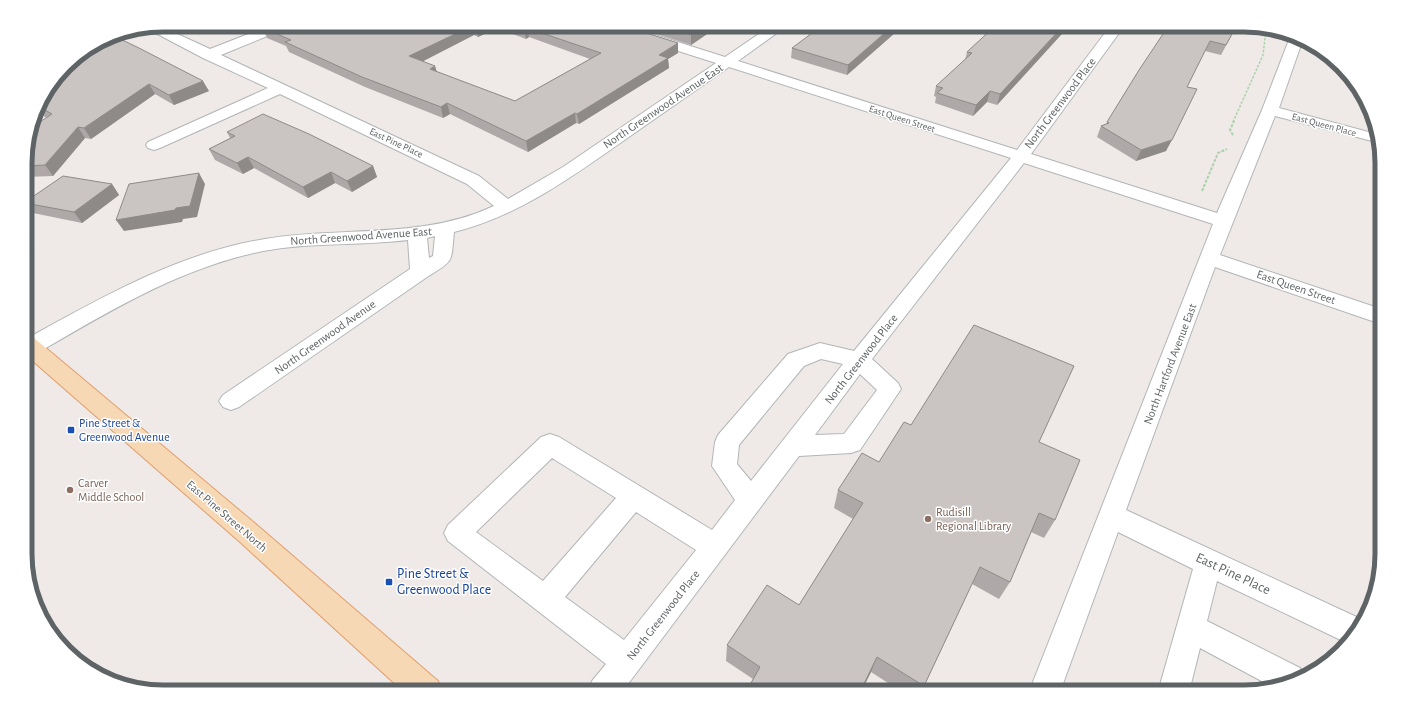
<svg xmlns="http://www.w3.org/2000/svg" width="1407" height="717" font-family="'Alegreya Sans',sans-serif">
	<rect width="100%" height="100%" fill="#efeae7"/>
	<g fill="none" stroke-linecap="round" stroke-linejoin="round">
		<g stroke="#b2b5b7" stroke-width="2">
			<path id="minor" d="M 271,25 L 289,25 L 287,28 L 221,55 L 479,176 L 508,199 L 563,167 L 716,63 L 606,28 L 604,25 L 624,25 L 725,57 L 772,25 L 788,25 L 738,61 L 1017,150 L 1111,25 L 1125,25 L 1031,154 L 1217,213 L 1262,110 L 1290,37 L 1303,39 L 1279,108 L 1376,134 L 1380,143 L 1275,116 L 1220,255 L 1381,309 L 1381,324 L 1215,267 L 1126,510 L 1363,620 L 1345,642 L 1217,581 L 1207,621 L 1300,668 L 1303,675 L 1271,686 L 1200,648 L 1189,692 L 1158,692 L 1193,569 L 1118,532 L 1060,692 L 1029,692 L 1213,224 L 1024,163 L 872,359 L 898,383 L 901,389 L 860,450 L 851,453 L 799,456 L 622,692 L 588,692 L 592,681 L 606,664 L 448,541 L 444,533 L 448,525 L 541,437 L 550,434 L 559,437 L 712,530 L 735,500 L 712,466 L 715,442 L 718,435 L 788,354 L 820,343 L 854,351 L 1011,158 L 729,67 C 695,91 660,115 626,139 C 573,176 519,216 454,232 C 451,264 454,260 427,277 L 239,407 L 231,410 L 223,407 L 219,401 L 223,395 L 410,269 L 408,240 C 360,246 310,242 263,251 C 179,268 106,313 34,355 L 26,357 L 26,339 C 101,298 178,253 265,239 C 341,226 422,240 494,206 L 467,184 L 280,94 L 160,148 L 154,150 L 148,148 L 146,145 L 148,142 L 268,88 L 203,58 L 146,28 L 160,26 L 210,49 ZM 435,236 L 433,256 L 429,258 L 427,238 ZM 821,359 L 843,364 L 751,481 L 737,464 L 739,445 L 804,366 ZM 860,374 L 877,390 L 844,434 L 815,435 ZM 552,458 L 616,498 L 543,581 L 476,532 ZM 636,512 L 696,550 L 624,640 L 565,597 Z"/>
		</g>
		<g stroke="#e29e6c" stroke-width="2">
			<path id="major" d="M 26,335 L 34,338 L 258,526 L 438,681 L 442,692 L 404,692 L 240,542 L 26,355 Z"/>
		</g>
		<path stroke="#aad1aa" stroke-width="1.5" stroke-dasharray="2.5 1.5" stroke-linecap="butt" d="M 1233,122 L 1263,55 L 1266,30"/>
		<g stroke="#aad1aa" stroke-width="2" stroke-dasharray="3 1.5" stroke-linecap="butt">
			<path d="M 1233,135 L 1230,130 L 1234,121"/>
			<path d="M 1202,191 L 1218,153 L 1227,149"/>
		</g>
		<use href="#minor" fill="#fff" fill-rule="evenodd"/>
		<use href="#major" fill="#f6d8b4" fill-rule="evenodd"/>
	</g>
	<g fill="#aea9a8" fill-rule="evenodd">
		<path d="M 237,25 L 267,25 L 251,31 Z"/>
		<path d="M 270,25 L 621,25 L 678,43 L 678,53 L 668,59 L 669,68 L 579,124 L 576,123 L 528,152 L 450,114 L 443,118 L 365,87 L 289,52 L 286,46 L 267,38 L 263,28 ZM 497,28 L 526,39 L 529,37 L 590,59 L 515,101 L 437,72 L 435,66 L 422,61 L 474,35 L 478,37 Z"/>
		<path d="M 629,25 L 735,25 L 722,33 L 713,30 L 691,45 Z"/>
		<path d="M 904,25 L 847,75 L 791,58 L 792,48 Z"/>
		<path d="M 996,25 L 1070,25 L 997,105 L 987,102 L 973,116 L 935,103 L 936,97 L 934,96 L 936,86 L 965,60 L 967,52 Z"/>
		<path d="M 1237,25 L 1221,55 L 1205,51 L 1187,87 L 1166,151 L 1136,161 L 1097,137 L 1101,126 L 1106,124 L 1139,70 Z"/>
		<path d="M 72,59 L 209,91 L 174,105 L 155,94 L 91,139 L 85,138 L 53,176 L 25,177 L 25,153 L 47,118 L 36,112 L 39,102 Z"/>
		<path d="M 227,132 L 373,166 L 377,177 L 352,192 L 335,183 L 308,198 L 254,168 L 243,174 L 215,160 L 209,149 L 230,138 Z"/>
		<path d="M 112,184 L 119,195 L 82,223 L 33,213 L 25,204 L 25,202 Z"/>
		<path d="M 911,425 L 1039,442 L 1055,520 L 1044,538 L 1031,532 L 1010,582 L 999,599 L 972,584 L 924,686 L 920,692 L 902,692 L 871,672 L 861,692 L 750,692 L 751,683 L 753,679 L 726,661 L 727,645 L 799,605 L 853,519 L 834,508 L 838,490 L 879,462 Z"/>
	</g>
	<g fill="#8d8a88">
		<path d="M 249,25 L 267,25 L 251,31 Z"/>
		<path d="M 481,25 L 496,25 L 497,28 L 478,37 L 476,27 Z"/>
		<path d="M 706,25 L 713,25 L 713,30 L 691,45 L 691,35 Z"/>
		<path d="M 722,25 L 735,25 L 722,33 Z"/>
		<path d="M 894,25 L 904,25 L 847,75 L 848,65 Z"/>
		<path d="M 1064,25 L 1070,25 L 997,105 L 1000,94 Z"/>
		<path d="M 472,26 L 474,35 L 412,67 L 409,56 Z"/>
		<path d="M 527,28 L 529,37 L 526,39 L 524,29 Z"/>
		<path d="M 678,43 L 678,53 L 668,59 L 669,68 L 579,124 L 577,114 L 659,55 Z"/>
		<path d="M 435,66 L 438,77 L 430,69 Z"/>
		<path d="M 203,81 L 209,91 L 174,105 L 169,95 Z"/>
		<path d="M 149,84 L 155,94 L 91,139 L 84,128 Z"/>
		<path d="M 990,91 L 987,102 L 973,116 L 976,105 Z"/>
		<path d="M 447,103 L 450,114 L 443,118 L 441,107 Z"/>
		<path d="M 575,113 L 576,123 L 528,152 L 526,141 Z"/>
		<path d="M 78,127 L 85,138 L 53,176 L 45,165 Z"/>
		<path d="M 1172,140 L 1166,151 L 1136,161 L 1141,150 Z"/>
		<path d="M 248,157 L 254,168 L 243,174 L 237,163 Z"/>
		<path d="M 373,166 L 377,177 L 352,192 L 347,181 Z"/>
		<path d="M 331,172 L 335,183 L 308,198 L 303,187 Z"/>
		<path d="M 199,173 L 205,184 L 197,217 L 183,219 L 182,222 L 124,231 L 116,220 L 176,208 Z"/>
		<path d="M 112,184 L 119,195 L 82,223 L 74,212 Z"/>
		<path d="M 877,657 L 871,672 L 861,692 L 860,692 Z"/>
	</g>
	<g fill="#cac5c3" stroke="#8d8a88">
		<path d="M 270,25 L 481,25 L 476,27 L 472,26 L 409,56 L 435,66 L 430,69 L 515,101 L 601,53 L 527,28 L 524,29 L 513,25 L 621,25 L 678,43 L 659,55 L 668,58 L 577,114 L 575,113 L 526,141 L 447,103 L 441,107 L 362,77 L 285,42 L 291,40 L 263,28 Z"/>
		<path d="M 659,25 L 706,25 L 691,35 Z"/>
		<path d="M 823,25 L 894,25 L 848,65 L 792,48 Z"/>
		<path d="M 996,25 L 1064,25 L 1000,94 L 990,91 L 976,105 L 937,93 L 943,88 L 936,86 L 972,53 L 967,52 Z"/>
		<path d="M 1169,25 L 1237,25 L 1226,45 L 1210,41 L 1187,87 L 1197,89 L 1172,140 L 1141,150 L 1101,126 L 1109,123 L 1107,122 L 1139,70 Z"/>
		<path d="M 110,35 L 112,35 L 139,48 L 203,81 L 169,95 L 149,84 L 84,128 L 78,127 L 45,165 L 25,166 L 25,153 L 32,127 L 52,114 L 38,106 L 39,102 L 72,59 Z"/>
		<path d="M 263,114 L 309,134 L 373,166 L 347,181 L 331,172 L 303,187 L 248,157 L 237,163 L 209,149 L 235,136 L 227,132 Z"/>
		<path d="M 199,173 L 190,206 L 176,208 L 175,210 L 116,220 L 129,184 Z"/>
		<path d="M 63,176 L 112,184 L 74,212 L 25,203 L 25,202 Z"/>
		<path d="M 974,325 L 1074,366 L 1039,442 L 1080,460 L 1055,520 L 1039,513 L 1010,582 L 980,567 L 924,686 L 877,657 L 860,692 L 765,692 L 751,683 L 760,667 L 727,645 L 767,585 L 799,605 L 863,503 L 838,490 L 862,453 L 879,462 L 904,422 L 911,425 Z"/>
	</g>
	<g fill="#1a4fb4" stroke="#fff" stroke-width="1.5">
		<rect x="67" y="426" width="8" height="8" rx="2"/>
		<rect x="385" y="578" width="8" height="8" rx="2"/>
	</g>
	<g fill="#8d6e63" stroke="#fff" stroke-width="1.5">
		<circle cx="70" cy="490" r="4"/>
		<circle cx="928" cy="519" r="4"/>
	</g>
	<g text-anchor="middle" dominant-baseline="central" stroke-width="3" stroke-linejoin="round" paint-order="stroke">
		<g font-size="10" fill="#5e6365" stroke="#fff">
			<text transform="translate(902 119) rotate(18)">East Queen Street</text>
			<text transform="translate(1324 125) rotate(15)">East Queen Place</text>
			<text transform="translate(396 143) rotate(25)">East Pine Place</text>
		</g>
		<g font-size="12" fill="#5e6365" stroke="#fff">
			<text transform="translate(1060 103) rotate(-53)">North Greenwood Place</text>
			<text transform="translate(663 106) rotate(-34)">North Greenwood Avenue East</text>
			<text transform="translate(361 236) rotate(-4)">North Greenwood Avenue East</text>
			<text transform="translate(1296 287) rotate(19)">East Queen Street</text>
			<text transform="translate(325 337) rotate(-35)">North Greenwood Avenue</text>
			<text transform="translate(861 359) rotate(-52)">North Greenwood Place</text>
			<text transform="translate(1170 364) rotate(-69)">North Hartford Avenue East</text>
			<text transform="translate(227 516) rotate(41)">East Pine Street North</text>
			<text transform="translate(663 615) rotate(-52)">North Greenwood Place</text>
		</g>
		<g font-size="12" fill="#164399" stroke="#fff" text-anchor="start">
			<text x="79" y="423">Pine Street &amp;<tspan x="79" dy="14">Greenwood Avenue</tspan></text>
		</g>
		<g font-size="12" fill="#785e54" stroke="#fff" text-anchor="start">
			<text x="78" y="483">Carver<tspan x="78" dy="14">Middle School</tspan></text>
			<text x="936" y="512">Rudisill<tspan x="936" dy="14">Regional Library</tspan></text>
		</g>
		<g font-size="14" fill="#164399" stroke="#fff" text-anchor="start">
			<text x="397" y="574">Pine Street &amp;<tspan x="397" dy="16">Greenwood Place</tspan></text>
		</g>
		<g font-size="14" fill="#5e6365" stroke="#fff">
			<text transform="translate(1233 574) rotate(25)">East Pine Place</text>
		</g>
	</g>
	<path d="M0 0H1407V717H0ZM163 32H1244A131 131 0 0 1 1375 163V554A131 131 0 0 1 1244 685H163A131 131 0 0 1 32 554V163A131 131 0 0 1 163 32Z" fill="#fff" fill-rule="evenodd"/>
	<path fill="none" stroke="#5e6365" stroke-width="5" d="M163 32H1244A131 131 0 0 1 1375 163V554A131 131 0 0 1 1244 685H163A131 131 0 0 1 32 554V163A131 131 0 0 1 163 32Z"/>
</svg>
